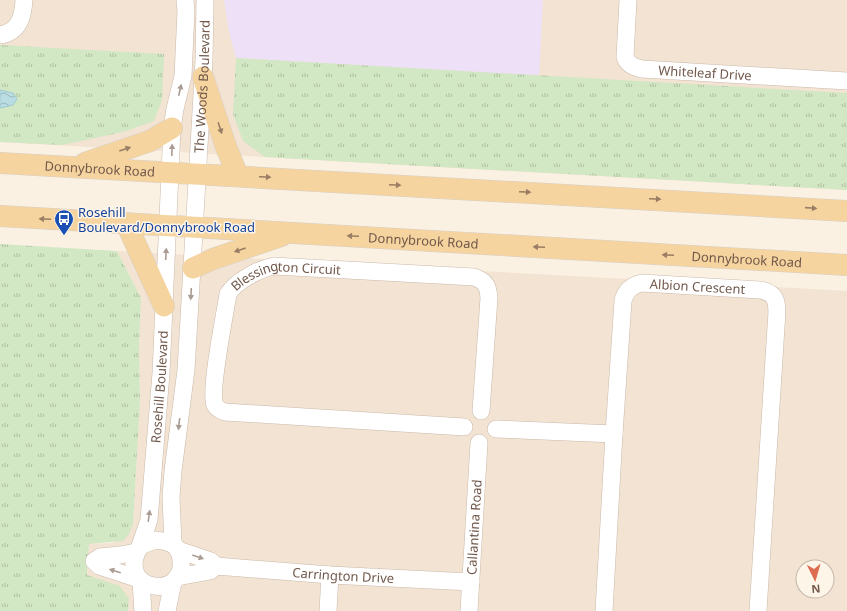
<svg xmlns="http://www.w3.org/2000/svg" width="847" height="611" font-family="'Noto Sans',sans-serif">
	<defs>
		<pattern id="grass-tufts" width="24" height="20" patternUnits="userSpaceOnUse"><rect width="24" height="20" fill="#d2e7c3"/><path d="M3 7l-1-3M5 7V3M7 7l1-3M15 17l-1-3M17 17v-4M19 17l1-3" fill="none" stroke="#afbea0"/></pattern>
		<pattern id="water-waves" width="16" height="10" patternUnits="userSpaceOnUse"><rect width="16" height="10" fill="#b9dde3"/><path d="M0 5q4-4 8 0t8 0" fill="none" stroke="#9bb6ba"/></pattern>
	</defs>
	<rect width="100%" height="100%" fill="#fbf1e3"/>
	<g fill="#f2e3d2" fill-rule="evenodd">
		<path d="M 0,0 L 847,0 L 847,190 L 0,142 Z"/>
		<path d="M 117,251 L 847,291 L 847,611 L 128,611 L 129,599 L 87,576 L 89,544 L 113,543 L 133,523 L 140,402 L 139,347 L 141,298 ZM 803,567 L 827,567 L 827,591 L 803,591 Z"/>
	</g>
	<path fill="#eee0f7" d="M 224,0 L 543,0 L 539,76 L 236,58 L 229,32 Z"/>
	<g fill="url(#grass-tufts)">
		<path d="M 0,45 L 164,54 L 162,100 L 154,121 L 123,132 L 62,145 L 0,142 Z"/>
		<path d="M 236,58 L 847,93 L 847,190 L 265,157 L 243,141 L 233,114 Z"/>
		<path d="M 0,244 L 117,251 L 141,298 L 139,347 L 140,402 L 133,524 L 129,534 L 123,541 L 89,544 L 87,575 L 120,586 L 129,599 L 128,611 L 0,611 Z"/>
	</g>
	<path fill="url(#water-waves)" stroke="#a0ccd4" d="M 0,90 L 13,93 L 17,99 L 13,105 L 0,108 Z"/>
	<g fill="none" stroke-linecap="round" stroke-linejoin="round">
		<g stroke="#cbb9ab" stroke-width="18">
			<g id="minor">
				<path id="s1" d="M 628,0 L 625,57 C 628,65 634,67 642,69 L 847,81"/>
				<path d="M 0,35 C 19,32 23,17 24,0"/>
				<path id="s2" d="M 464,427 L 225,412 C 222,411 217,409 215,405 C 209,392 225,314 228,294 C 236,281 259,269 274,266 L 474,277 C 485,281 488,285 489,298 L 481,411"/>
				<path d="M 496,429 L 614,434"/>
				<path d="M 155,540 C 166,541 177,543 180,554 C 192,603 112,593 140,546 Z"/>
				<path id="s3" d="M 173,544 L 171,497 L 173,471 L 186,370 L 204,60 L 205,0"/>
				<path id="s4" d="M 140,546 L 149,520 L 161,373 L 172,128 L 175,109 L 183,76 L 186,11 L 185,0"/>
				<path d="M 178,550 L 211,561 L 216,566"/>
				<path d="M 137,552 L 120,555 L 100,557 L 94,561 L 99,566 L 139,579"/>
				<path id="s5" d="M 177,577 L 210,571 L 216,566 L 330,575 L 471,582"/>
				<path d="M 141,582 L 143,611"/>
				<path d="M 167,611 L 173,582"/>
				<path d="M 328,611 L 330,575"/>
				<path id="s6" d="M 469,611 L 479,443"/>
				<path id="s7" d="M 604,611 L 614,434 L 623,301 C 625,291 632,285 642,283 L 760,290 C 781,293 777,310 776,327 L 758,611"/>
			</g>
		</g>
		<g stroke="#d7d0cd" stroke-width="22">
			<g id="major">
				<path d="M 203,77 L 226,147 L 238,176"/>
				<path id="s8" d="M 0,163 L 847,211"/>
				<path d="M 85,163 L 150,141 L 172,128"/>
				<path id="s9" d="M 0,216 L 847,265"/>
				<path d="M 126,223 L 164,306"/>
				<path d="M 193,268 L 213,259 L 281,236"/>
			</g>
		</g>
		<use href="#minor" stroke="#fff" stroke-width="17"/>
		<use href="#major" stroke="#f5d49f" stroke-width="21"/>
	</g>
	<defs><path id="oneway-solid" d="M-6-.8H1V-3.2L6.5 0L1 3.2V.8H-6Z"/></defs>
	<g fill="#aa9b93">
		<use href="#oneway-solid" transform="translate(180 90) rotate(-77)"/>
		<use href="#oneway-solid" transform="translate(172 150) rotate(-88)"/>
		<use href="#oneway-solid" transform="translate(166 254) rotate(-87)"/>
		<use href="#oneway-solid" transform="translate(191 294) rotate(93)"/>
		<use href="#oneway-solid" transform="translate(179 424) rotate(97)"/>
		<use href="#oneway-solid" transform="translate(149 516) rotate(-82)"/>
		<use href="#oneway-solid" transform="translate(198 557) rotate(19)"/>
		<use href="#oneway-solid" transform="translate(115 571) rotate(-163)"/>
	</g>
	<g fill="#997d64">
		<use href="#oneway-solid" transform="translate(220 128) rotate(72)"/>
		<use href="#oneway-solid" transform="translate(125 149) rotate(-19)"/>
		<use href="#oneway-solid" transform="translate(265 177) rotate(3)"/>
		<use href="#oneway-solid" transform="translate(395 185) rotate(3)"/>
		<use href="#oneway-solid" transform="translate(525 192) rotate(3)"/>
		<use href="#oneway-solid" transform="translate(655 199) rotate(3)"/>
		<use href="#oneway-solid" transform="translate(811 208) rotate(4)"/>
		<use href="#oneway-solid" transform="translate(45 219) rotate(-177)"/>
		<use href="#oneway-solid" transform="translate(353 236) rotate(-177)"/>
		<use href="#oneway-solid" transform="translate(539 247) rotate(-177)"/>
		<use href="#oneway-solid" transform="translate(240 250) rotate(161)"/>
		<use href="#oneway-solid" transform="translate(668 255) rotate(-177)"/>
	</g>
	<defs>
		<g id="bus-pin" transform="scale(1)"><path d="M0 17L-7.5 6A9.5 9.5 0 1 1 7.5 6Z" fill="#1a4fb4" stroke="#fef5e9"/><path d="M-5-6H5V4H4V6H2V4H-2V6H-4V4H-5ZM-3.5-4V0h7V-4ZM-3.5 1.2v1.5H-2V1.2ZM2 1.2v1.5H3.5V1.2Z" fill="#fff"/></g>
	</defs>
	<g fill-rule="evenodd">
		<use href="#bus-pin" x="64" y="219"/>
	</g>
	<g text-anchor="middle" dominant-baseline="central" stroke-width="3" stroke-linejoin="round" paint-order="stroke">
		<g font-size="13" fill="#71584b" stroke="#fef5e9">
			<text stroke="none"><textPath href="#s1" startOffset="142">Whiteleaf Drive</textPath></text>
			<text stroke="none"><textPath href="#s3" startOffset="459">The Woods Boulevard</textPath></text>
			<text stroke="none"><textPath href="#s8" startOffset="100">Donnybrook Road</textPath></text>
			<text stroke="none"><textPath href="#s9" startOffset="424">Donnybrook Road</textPath></text>
			<text stroke="none"><textPath href="#s9" startOffset="748">Donnybrook Road</textPath></text>
			<text stroke="none"><textPath href="#s2" startOffset="429">Blessington Circuit</textPath></text>
			<text stroke="none"><textPath href="#s7" startOffset="394">Albion Crescent</textPath></text>
			<text stroke="none"><textPath href="#s4" startOffset="161">Rosehill Boulevard</textPath></text>
			<text stroke="none"><textPath href="#s6" startOffset="84">Callantina Road</textPath></text>
			<text stroke="none"><textPath href="#s5" startOffset="169">Carrington Drive</textPath></text>
		</g>
		<g font-size="13" fill="#164399" stroke="#fef5e9" text-anchor="start">
			<text x="78" y="212">Rosehill<tspan x="78" dy="15">Boulevard/Donnybrook Road</tspan></text>
		</g>
	</g>
	<g transform="translate(815 579) rotate(175)"><circle r="19" fill="#fef5e9" stroke="#c6b6aa"/>
	<path d="M0-3L7 15L0 10L-7 15Z" fill="#dd6d50"/>
	<text y="-6" font-size="11" font-weight="bold" text-anchor="middle" fill="#71584b">N</text>
	</g>
</svg>
